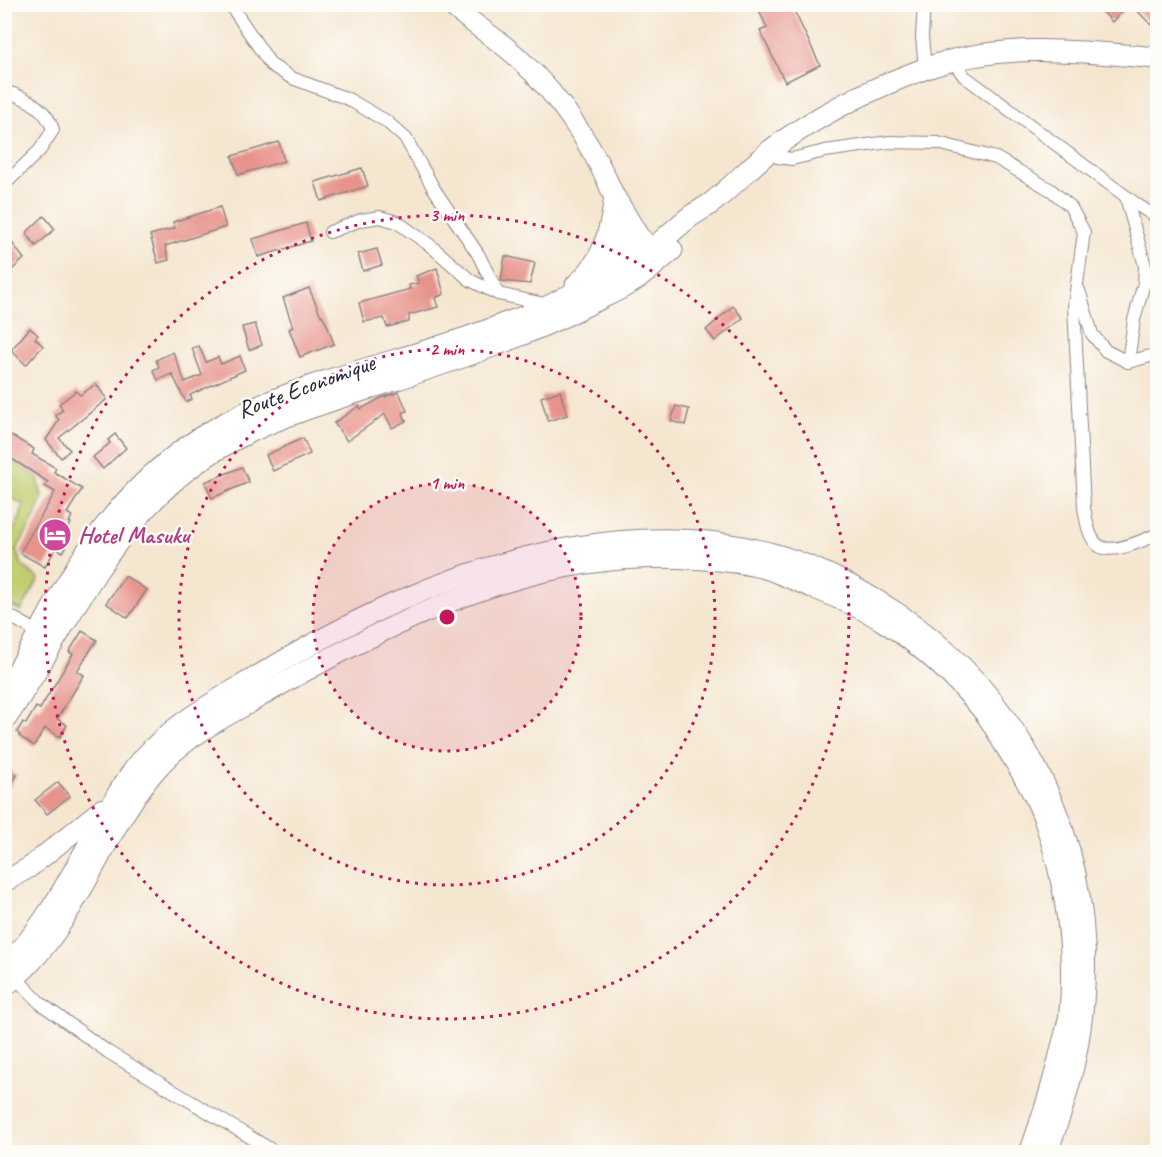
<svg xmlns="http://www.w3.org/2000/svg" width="1162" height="1157" font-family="Caveat,sans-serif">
	<rect width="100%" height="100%" fill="#fdfcf7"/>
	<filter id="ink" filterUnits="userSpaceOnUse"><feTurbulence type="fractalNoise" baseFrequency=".0167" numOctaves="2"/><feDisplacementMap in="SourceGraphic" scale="12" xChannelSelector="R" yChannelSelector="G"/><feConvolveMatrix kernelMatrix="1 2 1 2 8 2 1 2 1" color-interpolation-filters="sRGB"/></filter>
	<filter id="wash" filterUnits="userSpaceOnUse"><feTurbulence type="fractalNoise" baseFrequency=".008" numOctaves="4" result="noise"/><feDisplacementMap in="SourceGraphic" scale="24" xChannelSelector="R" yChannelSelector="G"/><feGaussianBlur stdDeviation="1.35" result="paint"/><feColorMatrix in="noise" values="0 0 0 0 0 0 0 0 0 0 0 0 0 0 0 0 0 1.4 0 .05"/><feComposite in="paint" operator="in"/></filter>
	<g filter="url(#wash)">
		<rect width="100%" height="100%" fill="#f5e6d0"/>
		<path fill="#c1cd6f" stroke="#727855" stroke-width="1.5" d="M 5,456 L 38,478 L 42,497 L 33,521 L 16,551 L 23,566 L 39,579 L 21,611 L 5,602 L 5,544 L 20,518 L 23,505 L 5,493 Z"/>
		<g id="blocks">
			<g fill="#e7938b">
				<path d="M 756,4 L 791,4 L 820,65 L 785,82 L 760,31 L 767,28 Z"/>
				<path d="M 1096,4 L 1130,4 L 1112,22 Z"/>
				<path d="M 1131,4 L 1158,4 L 1158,18 L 1151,25 Z"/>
				<path d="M 279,142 L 284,161 L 238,175 L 232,156 Z"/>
				<path d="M 362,168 L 368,186 L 321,201 L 315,182 Z"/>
				<path d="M 220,207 L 226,227 L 165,246 L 169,260 L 158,263 L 150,235 L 175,228 L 173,222 Z"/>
				<path d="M 44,216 L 55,229 L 36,246 L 26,233 Z"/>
				<path d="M 306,223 L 311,241 L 258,257 L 253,239 Z"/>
				<path d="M 13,244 L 24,259 L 4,277 L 4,250 Z"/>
				<path d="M 377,249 L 382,265 L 363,271 L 358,254 Z"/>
				<path d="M 505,256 L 535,263 L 530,284 L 501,281 Z"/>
				<path d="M 437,268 L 444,294 L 435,298 L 438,307 L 409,315 L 409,322 L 387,327 L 384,318 L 364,322 L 359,303 L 410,289 L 409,285 L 419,283 L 416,276 Z"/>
				<path d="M 309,288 L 321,316 L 322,315 L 328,327 L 334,344 L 300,357 L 289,329 L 293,327 L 283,298 Z"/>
				<path d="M 733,306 L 743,318 L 715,341 L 706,330 Z"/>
				<path d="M 255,324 L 262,345 L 249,350 L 242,327 Z"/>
				<path d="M 30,328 L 38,335 L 35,338 L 43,346 L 26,365 L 11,350 Z"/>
				<path d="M 199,346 L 206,362 L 218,357 L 221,364 L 240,356 L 245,370 L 190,395 L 192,399 L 186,402 L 172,374 L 158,380 L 153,370 L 159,367 L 156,360 L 173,352 L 185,382 L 202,375 L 192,348 Z"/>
				<path d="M 96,384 L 107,399 L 59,438 L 70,450 L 61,458 L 46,440 L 59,420 L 55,415 L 63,410 L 59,404 L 76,391 L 80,395 Z"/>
				<path d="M 560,391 L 567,415 L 548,421 L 541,397 Z"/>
				<path d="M 399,392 L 407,411 L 403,413 L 406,421 L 392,428 L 385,414 L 347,441 L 334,423 L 359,406 L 361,409 L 381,398 Z"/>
				<path d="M 676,406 L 689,409 L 685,425 L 671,421 Z"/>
				<path d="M 9,434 L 34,449 L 32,454 L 56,468 L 54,472 L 82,489 L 67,513 L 72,516 L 69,522 L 71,523 L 61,540 L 68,544 L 63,552 L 56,548 L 45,567 L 20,553 L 55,492 L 45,486 L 48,482 L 4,454 L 4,442 Z"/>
				<path d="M 115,434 L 126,448 L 103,469 L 93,457 L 110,443 L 108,440 Z"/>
				<path d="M 303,438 L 310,454 L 273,471 L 266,455 Z"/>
				<path d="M 242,467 L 249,482 L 212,498 L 205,482 Z"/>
				<path d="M 125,576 L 147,590 L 128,618 L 106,603 Z"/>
				<path d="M 82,631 L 97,640 L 77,671 L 84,675 L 57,719 L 67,725 L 60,737 L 45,728 L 34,746 L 19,736 L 20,735 L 17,732 L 23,722 L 26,724 L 36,707 L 40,709 L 73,654 L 69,652 Z"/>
				<path d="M 4,768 L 17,775 L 4,796 Z"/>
				<path d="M 58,782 L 70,796 L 47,814 L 35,800 Z"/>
			</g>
		</g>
	</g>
	<g filter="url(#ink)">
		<use href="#blocks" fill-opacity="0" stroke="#8c8486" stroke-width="1.5"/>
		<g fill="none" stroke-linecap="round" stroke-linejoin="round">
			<g stroke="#8c8486" stroke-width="14">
				<g id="minor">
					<path d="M 230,4 L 271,65 L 292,78 L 348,99 L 386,121 L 406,139 L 434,189 L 478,254 L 498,294"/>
					<path d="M 924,4 L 922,37 L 925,68"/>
					<path d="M 953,61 L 964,76 L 1139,206 L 1158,218"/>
					<path d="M 4,91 C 25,97 47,108 53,130 L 40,150 L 4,185"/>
					<path d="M 769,152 L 777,157 L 792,159 L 825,151 L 889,142 L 938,143 L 996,158 L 1051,190 L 1070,206 L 1084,232 L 1074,306 L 1084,507 C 1086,519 1088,538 1099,546 C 1113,555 1144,540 1158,534"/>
					<path d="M 1126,197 L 1145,266 L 1144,283 L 1134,320 L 1128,362"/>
					<path d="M 330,232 L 361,220 L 380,217 L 397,222 L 431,246 L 470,280 L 498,294 L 549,305"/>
					<path d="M 1079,290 L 1092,334 L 1106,351 L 1128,362 L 1158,354"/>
					<path d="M 4,613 L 42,634"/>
					<path d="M 16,978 L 40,1003 L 108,1052 L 275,1152"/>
				</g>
			</g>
			<g stroke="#8c8486" stroke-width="22">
				<g id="primary">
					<path d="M 450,4 C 471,23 495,37 515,55 C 565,100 605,162 625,227 C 630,243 633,259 637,276"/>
					<path d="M 615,219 L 617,269 L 621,285"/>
					<path d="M 4,882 L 30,867 L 102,809"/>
					<path d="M 4,967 C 60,913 86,839 129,776 C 160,731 208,705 254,678 C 300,650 348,624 397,602 C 510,552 644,520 767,552 C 814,564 857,587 897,613 C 950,648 991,692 1024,746 C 1101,873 1101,1017 1047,1152"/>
					<path d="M 4,987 C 79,930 99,831 162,763 C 187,737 220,719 251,702 C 275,688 299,674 324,661 C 441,599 560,549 696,559 C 720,560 746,563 770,570 C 785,576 801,583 816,589 C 839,599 863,608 884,622 C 920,645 955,677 983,711 C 991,721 998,734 1005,746 C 1019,768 1035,794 1044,819 C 1065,880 1076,952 1069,1017 C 1067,1027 1064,1038 1061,1049 C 1053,1085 1042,1118 1030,1152"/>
				</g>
			</g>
			<g stroke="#8c8486" stroke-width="23">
				<g id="trunk">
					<path d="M 615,198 L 638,236 L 651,250"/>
					<path d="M 576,285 C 604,261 610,233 615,198"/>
					<path d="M 4,693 C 29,656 47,616 70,578 C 96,534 128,494 167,462 C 263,383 388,370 499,326 C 516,319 535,314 551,305 C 583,288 618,272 648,252 C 663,241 676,227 691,216 C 698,211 707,207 714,201 C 734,185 751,166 771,150 C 817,115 870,89 924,69 C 998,41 1081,51 1158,58"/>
					<path d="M 4,721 C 61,639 99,544 177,478 C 233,430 304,409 373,387 C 446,363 519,340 589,304 C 605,296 622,289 637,279 C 649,270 660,260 672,250"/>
				</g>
			</g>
			<use href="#minor" stroke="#fff" stroke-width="12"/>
			<use href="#primary" stroke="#fff" stroke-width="20"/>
			<use href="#trunk" stroke="#fff" stroke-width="21"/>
		</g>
	</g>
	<circle cx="447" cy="617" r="134" fill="#c2185b" fill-opacity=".12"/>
	<g fill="none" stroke="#c2185b" stroke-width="3" stroke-dasharray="3 6">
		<circle cx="447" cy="617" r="134"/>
		<circle cx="447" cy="617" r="268"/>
		<circle cx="447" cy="617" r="402"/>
	</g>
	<defs>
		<g id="hotel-disc" transform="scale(1.725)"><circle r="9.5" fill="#d1479c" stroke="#fdfcf7"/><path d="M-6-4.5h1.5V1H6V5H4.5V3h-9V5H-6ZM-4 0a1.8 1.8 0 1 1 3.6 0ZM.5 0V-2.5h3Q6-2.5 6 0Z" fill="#fff"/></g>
	</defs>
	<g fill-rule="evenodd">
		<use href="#hotel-disc" x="55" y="535"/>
	</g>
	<g text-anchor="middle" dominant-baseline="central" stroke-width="5" stroke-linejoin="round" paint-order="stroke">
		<g font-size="24" fill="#22223b" stroke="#fdfcf7">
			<text transform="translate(306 386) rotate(-20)">Route Economique</text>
		</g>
		<g font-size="24" font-weight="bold" fill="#b23c85" stroke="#fdfcf7" text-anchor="start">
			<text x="78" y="535">Hotel Masuku</text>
		</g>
	</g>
	<circle cx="447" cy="617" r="9" fill="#c2185b" stroke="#fdfcf7" stroke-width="3"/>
	<g font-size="18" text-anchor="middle" font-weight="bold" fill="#c2185b" stroke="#fdfcf7" stroke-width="5" stroke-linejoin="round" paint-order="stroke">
		<text x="447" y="221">3 min</text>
		<text x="447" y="355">2 min</text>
		<text x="447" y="489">1 min</text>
	</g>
	<rect width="1162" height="1157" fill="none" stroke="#fdfcf7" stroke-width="24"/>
</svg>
